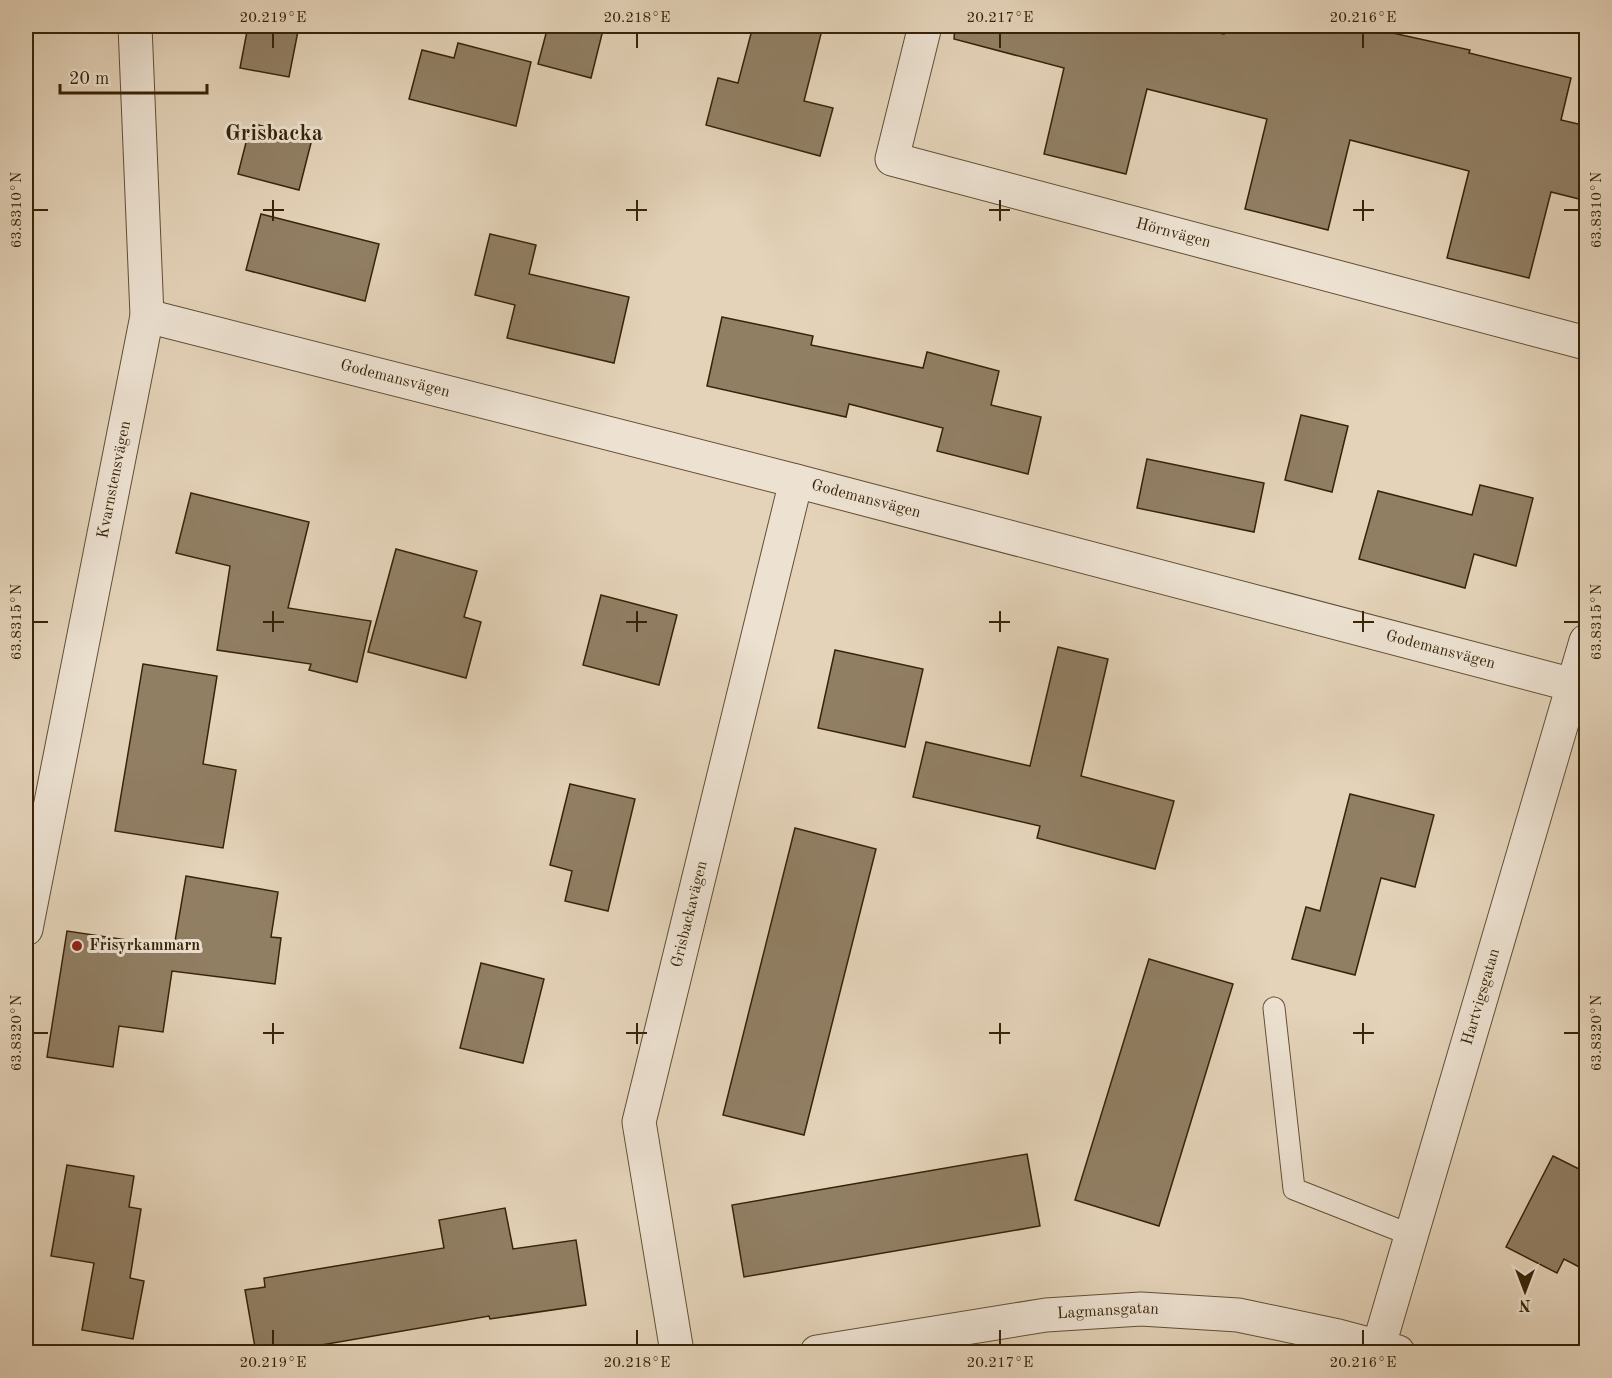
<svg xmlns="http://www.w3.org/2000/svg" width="1612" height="1378" font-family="'Old Standard TT',serif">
	<rect width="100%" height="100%" fill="#e4d3b9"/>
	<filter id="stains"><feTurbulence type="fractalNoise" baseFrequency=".00333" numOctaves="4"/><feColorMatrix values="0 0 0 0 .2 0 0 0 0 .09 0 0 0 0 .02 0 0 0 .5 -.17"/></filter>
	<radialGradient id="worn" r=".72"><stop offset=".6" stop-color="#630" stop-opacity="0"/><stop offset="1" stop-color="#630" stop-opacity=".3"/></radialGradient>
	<g fill="#917f64" stroke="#372307" stroke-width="1.5">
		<path d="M 248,26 L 299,26 L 289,77 L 240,68 Z"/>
		<path d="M 548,26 L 604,26 L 591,78 L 538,64 Z"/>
		<path d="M 753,26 L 823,26 L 804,101 L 833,108 L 820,156 L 706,125 L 718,78 L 738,83 Z"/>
		<path d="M 955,26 L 1190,26 L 1224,34 L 1226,26 L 1361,26 L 1470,50 L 1469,53 L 1571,78 L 1561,120 L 1587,126 L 1587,201 L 1551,192 L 1529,278 L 1447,258 L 1469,171 L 1350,140 L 1328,230 L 1245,209 L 1267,119 L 1147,89 L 1126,174 L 1044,154 L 1064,68 L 954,39 Z"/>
		<path d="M 458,43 L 531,62 L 516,126 L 409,99 L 422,50 L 454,58 Z"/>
		<path d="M 251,123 L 312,139 L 299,190 L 238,174 Z"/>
		<path d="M 261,214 L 379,244 L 365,301 L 246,270 Z"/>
		<path d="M 490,234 L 536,245 L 529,274 L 629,297 L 614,363 L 507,338 L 515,305 L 475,295 Z"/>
		<path d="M 722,317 L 813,336 L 811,345 L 923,368 L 927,352 L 999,371 L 991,405 L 1041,417 L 1028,474 L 937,451 L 943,428 L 849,404 L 846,417 L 707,386 Z"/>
		<path d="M 1301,415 L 1348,426 L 1332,492 L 1285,480 Z"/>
		<path d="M 1147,459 L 1264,483 L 1254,532 L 1137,508 Z"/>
		<path d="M 1480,485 L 1533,498 L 1516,566 L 1474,554 L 1465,588 L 1359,559 L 1378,491 L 1472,515 Z"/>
		<path d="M 191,493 L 309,522 L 288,608 L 371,621 L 357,682 L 309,670 L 311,664 L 217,650 L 230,566 L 176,553 Z"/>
		<path d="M 396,549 L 477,571 L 464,617 L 481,622 L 466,678 L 368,652 Z"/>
		<path d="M 601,595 L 677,615 L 659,685 L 583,665 Z"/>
		<path d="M 1058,647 L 1108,659 L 1081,776 L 1174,801 L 1155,869 L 1037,838 L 1040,826 L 913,797 L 926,742 L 1030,766 Z"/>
		<path d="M 835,650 L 923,669 L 905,747 L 818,728 Z"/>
		<path d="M 143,664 L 217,676 L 203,764 L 236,770 L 223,848 L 115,831 Z"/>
		<path d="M 570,784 L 635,799 L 608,911 L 565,901 L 572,871 L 550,865 Z"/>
		<path d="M 1350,794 L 1434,815 L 1415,887 L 1381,878 L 1355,975 L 1292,959 L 1306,907 L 1320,911 Z"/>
		<path d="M 795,828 L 876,849 L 804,1135 L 723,1115 Z"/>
		<path d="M 186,876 L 278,892 L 271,937 L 281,938 L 275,984 L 172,971 L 163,1032 L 119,1026 L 113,1067 L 47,1057 L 67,931 L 174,947 Z"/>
		<path d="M 1149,959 L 1233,984 L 1159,1226 L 1075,1200 Z"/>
		<path d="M 481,963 L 544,979 L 523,1063 L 460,1048 Z"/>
		<path d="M 1027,1154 L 1040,1226 L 744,1277 L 732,1205 Z"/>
		<path d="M 1553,1156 L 1587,1173 L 1587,1271 L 1564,1259 L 1557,1273 L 1506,1247 Z"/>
		<path d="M 67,1165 L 134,1176 L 129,1207 L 141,1209 L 130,1278 L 144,1281 L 133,1339 L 82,1330 L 94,1263 L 51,1256 Z"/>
		<path d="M 505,1208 L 513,1249 L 576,1240 L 586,1305 L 490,1319 L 489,1316 L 275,1353 L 256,1353 L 245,1290 L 265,1287 L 264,1278 L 444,1248 L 439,1220 Z"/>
	</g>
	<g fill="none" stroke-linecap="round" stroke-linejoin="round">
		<g stroke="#624f34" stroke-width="23">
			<path id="lane" d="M 1274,1008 L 1294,1189 L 1411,1235"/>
		</g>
		<g stroke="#624f34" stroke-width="35">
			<g id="street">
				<path id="s1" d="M 925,26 L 892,159 L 1586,343"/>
				<path id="s2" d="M 147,316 L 796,481 L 1573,685 L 1586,687"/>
				<path id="s3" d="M 26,929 L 147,316 L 135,26"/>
				<path id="s4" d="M 677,1352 L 639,1122 L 796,481"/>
				<path id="s5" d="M 817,1352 L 1046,1315 L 1141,1309 L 1238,1315 L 1338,1336 L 1398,1352"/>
				<path id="s6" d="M 1377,1352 L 1586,641"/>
			</g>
		</g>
		<use href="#lane" stroke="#ede2d2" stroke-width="21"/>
		<use href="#street" stroke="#ede2d2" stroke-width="33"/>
	</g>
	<path fill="none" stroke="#372307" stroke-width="2" d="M 273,33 L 273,48M 637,33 L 637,48M 1000,33 L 1000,48M 1363,33 L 1363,48M 273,200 L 273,221M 637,200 L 637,221M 1000,200 L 1000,221M 1363,200 L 1363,221M 33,210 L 48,210M 263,210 L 284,210M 626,210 L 647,210M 989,210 L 1010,210M 1353,210 L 1374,210M 1564,210 L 1579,210M 273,611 L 273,632M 637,611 L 637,632M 1000,611 L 1000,632M 1363,611 L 1363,632M 33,622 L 48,622M 263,622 L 284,622M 626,622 L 647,622M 989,622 L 1010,622M 1353,622 L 1374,622M 1564,622 L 1579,622M 273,1023 L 273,1044M 637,1023 L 637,1044M 1000,1023 L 1000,1044M 1363,1023 L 1363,1044M 33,1033 L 48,1033M 263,1033 L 284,1033M 626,1033 L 647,1033M 989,1033 L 1010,1033M 1353,1033 L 1374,1033M 1564,1033 L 1579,1033M 273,1330 L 273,1345M 637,1330 L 637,1345M 1000,1330 L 1000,1345M 1363,1330 L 1363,1345"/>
	<circle fill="#8f2418" stroke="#ede2d2" stroke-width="2" cx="77" cy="946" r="6"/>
	<g text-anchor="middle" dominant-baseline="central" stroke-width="6" stroke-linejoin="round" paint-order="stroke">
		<g font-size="16" fill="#372307" stroke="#ede2d2">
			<text stroke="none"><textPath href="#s1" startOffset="428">Hörnvägen</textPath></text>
			<text stroke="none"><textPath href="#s2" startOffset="256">Godemansvägen</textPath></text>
			<text stroke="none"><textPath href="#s3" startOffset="458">Kvarnstensvägen</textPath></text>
			<text stroke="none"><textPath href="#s2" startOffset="742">Godemansvägen</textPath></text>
			<text stroke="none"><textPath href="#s2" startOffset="1336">Godemansvägen</textPath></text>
			<text stroke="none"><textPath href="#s4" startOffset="447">Grisbackavägen</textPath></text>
			<text stroke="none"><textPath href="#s6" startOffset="370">Hartvigsgatan</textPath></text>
			<text stroke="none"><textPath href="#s5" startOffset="294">Lagmansgatan</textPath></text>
		</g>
		<g font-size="16" font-weight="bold" fill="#372307" stroke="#ede2d2" text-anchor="start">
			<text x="89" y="946">Frisyrkammarn</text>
		</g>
		<g font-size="22" font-weight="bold" fill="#372307" stroke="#ede2d2">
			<text x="274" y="134">Grisbacka</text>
		</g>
	</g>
	<rect width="1612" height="1378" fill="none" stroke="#e4d3b9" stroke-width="66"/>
	<g transform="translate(1525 1291) rotate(180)" stroke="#ede2d2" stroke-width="4.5" paint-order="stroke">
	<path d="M0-4.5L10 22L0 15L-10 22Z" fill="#372307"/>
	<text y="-9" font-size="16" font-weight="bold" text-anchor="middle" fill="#372307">N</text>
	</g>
	<path d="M60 84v9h147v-9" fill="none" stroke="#372307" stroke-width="3"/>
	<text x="69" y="84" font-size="18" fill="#372307" stroke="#ede2d2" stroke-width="4.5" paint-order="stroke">20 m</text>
	<rect x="33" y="33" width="1546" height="1312" fill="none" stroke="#372307" stroke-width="2"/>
	<g font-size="15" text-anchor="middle" fill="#372307">
		<text x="273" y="22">20.219°E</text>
		<text x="637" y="22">20.218°E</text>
		<text x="1000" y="22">20.217°E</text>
		<text x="1363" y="22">20.216°E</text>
		<text transform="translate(1596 210) rotate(-90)" y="5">63.8310°N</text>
		<text transform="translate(16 210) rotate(-90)" y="5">63.8310°N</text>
		<text transform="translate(1596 622) rotate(-90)" y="5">63.8315°N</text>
		<text transform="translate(16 622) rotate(-90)" y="5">63.8315°N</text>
		<text transform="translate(1596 1033) rotate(-90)" y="5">63.8320°N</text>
		<text transform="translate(16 1033) rotate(-90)" y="5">63.8320°N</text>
		<text x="273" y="1367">20.219°E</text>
		<text x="637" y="1367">20.218°E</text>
		<text x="1000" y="1367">20.217°E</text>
		<text x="1363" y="1367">20.216°E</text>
	</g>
	<rect width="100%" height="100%" filter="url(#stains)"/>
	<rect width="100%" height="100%" fill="url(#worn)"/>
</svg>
